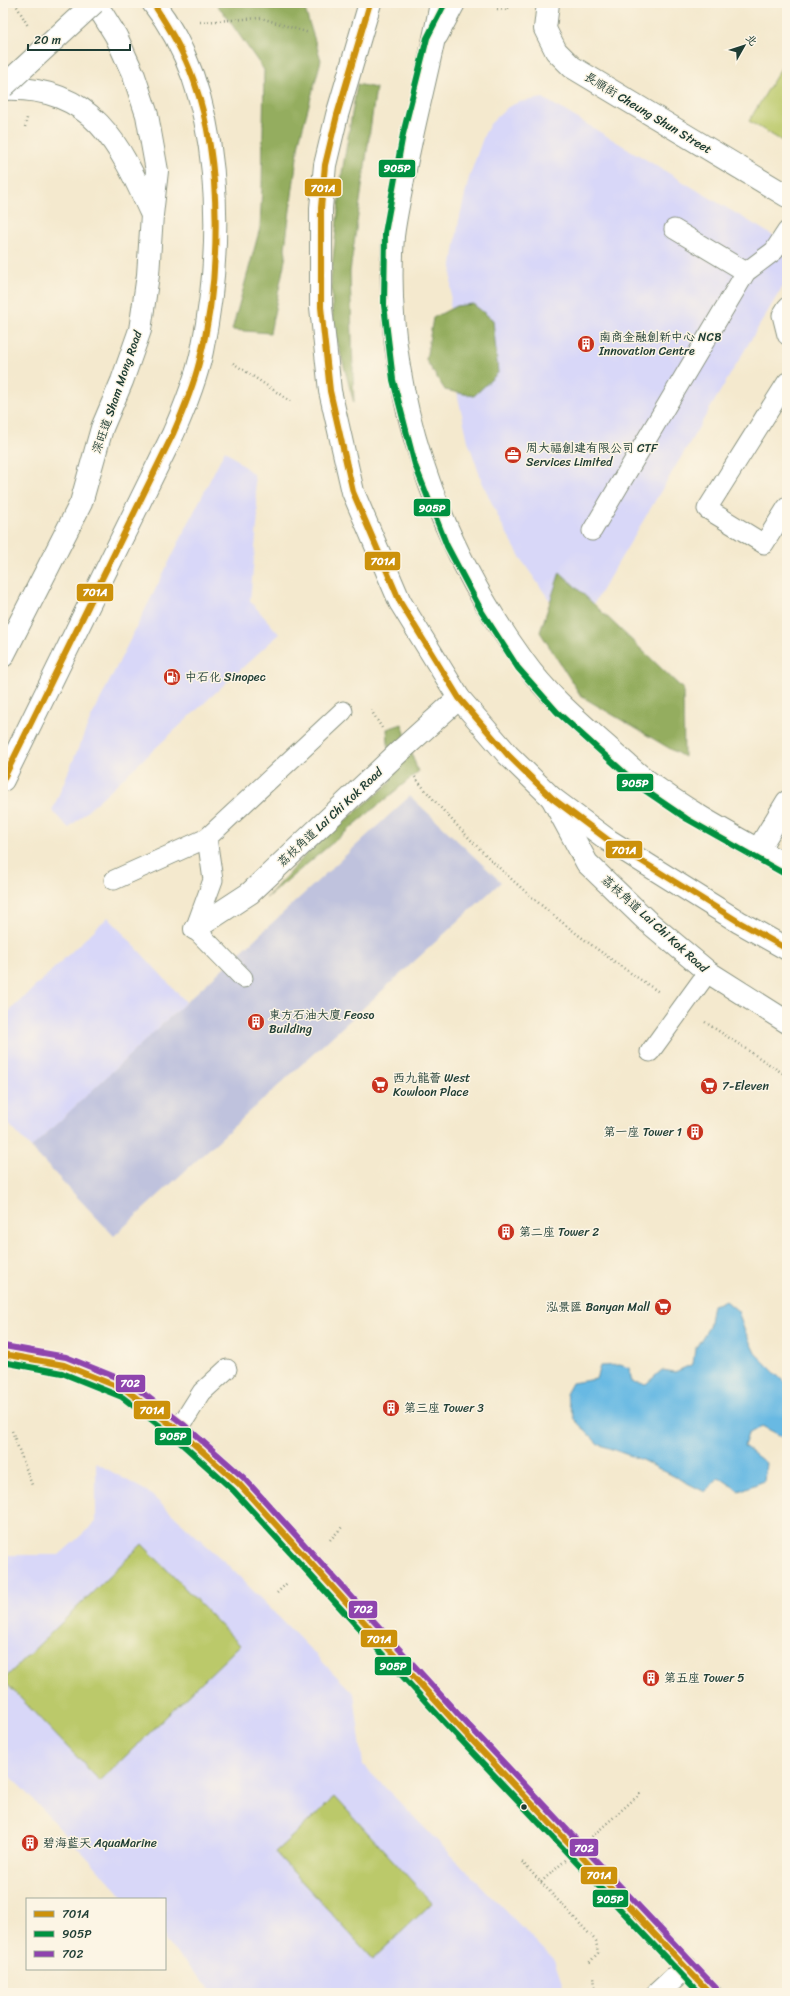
<svg xmlns="http://www.w3.org/2000/svg" width="790" height="1996" font-family="Sriracha,'LXGW WenKai TC',sans-serif">
  <rect width="100%" height="100%" fill="#fcf5e5"/>
  <filter id="ink" filterUnits="userSpaceOnUse"><feTurbulence type="fractalNoise" baseFrequency=".025" numOctaves="2"/><feDisplacementMap in="SourceGraphic" scale="8" xChannelSelector="R" yChannelSelector="G"/><feConvolveMatrix kernelMatrix="1 2 1 2 8 2 1 2 1" color-interpolation-filters="sRGB"/></filter>
  <filter id="wash" filterUnits="userSpaceOnUse"><feTurbulence type="fractalNoise" baseFrequency=".012" numOctaves="4" result="noise"/><feDisplacementMap in="SourceGraphic" scale="16" xChannelSelector="R" yChannelSelector="G"/><feGaussianBlur stdDeviation="0.9" result="paint"/><feColorMatrix in="noise" values="0 0 0 0 0 0 0 0 0 0 0 0 0 0 0 0 0 1.4 0 .05"/><feComposite in="paint" operator="in"/></filter>
  <g filter="url(#wash)">
    <rect width="100%" height="100%" fill="#f4e9ce"/>
    <path fill="#d8d7f8" d="M 543,98 L 787,244 L 787,279 L 577,632 L 548,598 L 523,562 L 501,523 L 482,482 L 468,441 L 458,397 L 452,353 L 450,309 L 452,264 L 459,220 L 469,178 L 484,135 L 490,124 L 508,107 L 519,102 Z
      M 225,450 L 254,475 L 258,515 L 250,601 L 279,634 L 69,828 L 52,811 L 90,720 Z
      M 108,917 L 186,1002 L 31,1148 L 3,1118 L 3,1017 Z
      M 96,1463 L 148,1492 L 227,1564 L 354,1694 L 363,1765 L 554,1960 L 563,1986 L 561,1993 L 214,1993 L 165,1941 L 165,1899 L 126,1899 L 3,1768 L 3,1555 L 59,1555 L 96,1522 Z"/>
    <path fill="#bfc2dd" d="M 410,796 L 501,882 L 114,1236 L 31,1148 L 169,1018 Z"/>
    <path fill="#bbc96a" stroke="#6d834f" d="M 787,58 L 787,144 L 749,121 Z
      M 142,1544 L 240,1645 L 100,1781 L 3,1680 Z
      M 335,1797 L 432,1903 L 373,1959 L 275,1852 Z"/>
    <path fill="#94ad5e" stroke="#5a7549" d="M 215,3 L 303,3 L 321,60 L 299,142 L 285,248 L 286,255 L 270,333 L 232,330 L 260,228 L 262,185 L 264,70 L 223,12 Z
      M 357,84 L 376,88 L 350,272 L 354,403 L 333,326 L 331,278 L 342,173 Z
      M 473,304 L 493,320 L 498,373 L 474,396 L 445,390 L 426,360 L 433,318 L 456,306 Z
      M 560,572 L 683,689 L 684,757 L 581,696 L 540,632 Z
      M 402,724 L 418,772 L 266,898 L 309,851 L 391,782 L 387,729 Z"/>
    <path fill="#68b9e3" stroke="#447b8c" d="M 726,1301 L 738,1311 L 744,1329 L 755,1353 L 787,1385 L 787,1433 L 783,1437 L 762,1426 L 748,1434 L 744,1446 L 766,1463 L 764,1481 L 739,1491 L 719,1477 L 705,1492 L 642,1460 L 598,1444 L 574,1419 L 566,1394 L 572,1383 L 596,1379 L 600,1366 L 620,1365 L 629,1368 L 632,1382 L 646,1384 L 662,1370 L 675,1372 L 693,1364 L 695,1349 L 709,1327 L 713,1305 Z"/>
  </g>
  <g filter="url(#ink)">
    <g fill="none" stroke-linecap="round" stroke-linejoin="round">
      <defs>
        <path id="service" d="M 674,229 L 746,272
          M 787,307 L 782,315 L 787,335
          M 787,382 L 707,509 L 764,544 L 787,507
          M 592,531 L 746,272 L 774,251 L 787,231
          M 207,838 L 213,880 L 195,929 L 243,978
          M 114,880 L 207,838 L 343,711
          M 650,1052 L 708,972
          M 178,1430 L 202,1392 L 227,1369"/>
        <path id="minor" d="M 548,3 L 545,29 L 556,51 L 572,67 L 787,196
          M 552,798 L 587,863 L 646,920 L 708,972 L 787,1022
          M 758,850 L 787,802
          M 195,929 L 250,893 L 398,753 L 459,698
          M 3,1354 L 64,1365 L 126,1390 L 178,1430 L 239,1484 L 452,1719 L 710,1993
          M 658,1993 L 686,1967"/>
        <path id="tertiary" d="M 3,89 C 93,85 120,145 152,215
          M 3,656 L 81,503 L 102,428 L 122,381 L 140,330 L 148,275 L 152,215 L 157,171 L 147,115 L 134,76 L 116,36 L 103,15 L 93,3
          M 3,780 L 173,434 C 185,407 196,380 202,351 C 224,243 225,94 153,3"/>
        <path id="primary" d="M 437,35 L 454,3"/>
        <path id="trunk" d="M 370,3 L 337,115 L 325,165 L 321,208 L 321,307 L 330,391 L 353,492 L 400,602 L 459,698 L 508,755 L 552,798 L 608,840 L 739,922 L 787,949
          M 441,3 C 430,64 413,124 402,185 C 399,201 395,219 393,236 C 382,386 436,541 524,662 C 546,693 575,718 603,743 C 617,755 631,769 646,780 C 690,814 739,839 787,866"/>
      </defs>
      <use href="#service" stroke="#8a9381" stroke-width="21"/>
      <use href="#minor" stroke="#8a9381" stroke-width="24"/>
      <use href="#tertiary" stroke="#8a9381" stroke-width="24"/>
      <use href="#primary" stroke="#8a9381" stroke-width="24"/>
      <use href="#trunk" stroke="#8a9381" stroke-width="24"/>
      <path stroke="#8a9381" stroke-width="2.5" stroke-dasharray="1 3" stroke-linecap="butt" d="M 15,3 L 28,26
        M 497,9 L 508,10 L 508,3
        M 200,22 L 261,18 L 309,33
        M 25,127 L 27,118
        M 233,363 L 290,401
        M 371,710 L 382,728
        M 415,777 C 431,798 449,817 467,836 C 525,896 590,947 659,992
        M 705,1022 L 787,1076
        M 12,1431 L 32,1485
        M 330,1540 L 342,1527
        M 277,1593 L 288,1582
        M 522,1862 L 596,1941 L 598,1953 L 588,1964
        M 591,1993 L 595,1988 L 594,1975"/>
      <use href="#service" stroke="#fff" stroke-width="19"/>
      <use href="#minor" stroke="#fff" stroke-width="22"/>
      <use href="#tertiary" stroke="#fff" stroke-width="22"/>
      <use href="#primary" stroke="#fff" stroke-width="22"/>
      <use href="#trunk" stroke="#fff" stroke-width="22"/>
      <defs>
        <path id="motorway-bridge" d="M 3,87 L 94,3"/>
      </defs>
      <use href="#motorway-bridge" stroke="#8a9381" stroke-width="24" stroke-linecap="butt"/>
      <path stroke="#8a9381" stroke-width="2.5" stroke-dasharray="1 3" stroke-linecap="butt" d="M 541,1882 L 642,1792"/>
      <use href="#motorway-bridge" stroke="#fff" stroke-width="22"/>
      <defs>
        <path id="bus-1" d="M 370,3 L 337,115 L 325,165 L 321,208 L 321,307 L 330,391 L 353,492 L 400,602 L 459,698 L 508,755 L 552,798 L 608,840 L 739,922 L 787,949
          M 3,780 L 173,434 C 183,411 193,387 199,363 C 221,279 223,163 194,81 C 184,52 169,28 153,3
          M 3,1354 L 64,1365 L 126,1390 L 178,1430 L 239,1484 L 452,1719 L 710,1993"/>
        <path id="bus-2" d="M 445,3 L 427,38 L 403,134 L 385,233 L 384,305 L 393,380 L 415,465 L 447,546 L 482,612 L 518,668 L 557,712 L 640,787 L 687,819 L 783,873
          M 3,1362 L 62,1373 L 122,1397 L 173,1436 L 233,1490 L 446,1724 L 699,1993"/>
        <path id="bus-3" d="M 4,1346 L 66,1357 L 130,1383 L 183,1424 L 244,1478 L 458,1714 L 716,1988"/>
      </defs>
      <use href="#bus-1" stroke="#fcf5e5" stroke-width="9"/>
      <use href="#bus-2" stroke="#fcf5e5" stroke-width="9"/>
      <use href="#bus-3" stroke="#fcf5e5" stroke-width="9"/>
      <use href="#bus-1" stroke="#cc910a" stroke-width="6"/>
      <use href="#bus-2" stroke="#009140" stroke-width="6"/>
      <use href="#bus-3" stroke="#8e44ad" stroke-width="6"/>
    </g>
  </g>
  <defs>
    <symbol id="building-disc" viewBox="-11 -11 22 22"><circle r="9.5" fill="#c8321e" stroke="#fcf5e5"/><path d="M-4-6H4V6H1V3H-1V6H-4ZM-2.5-4.3h1.7v1.8h-1.7ZM.8-4.3h1.7v1.8H.8ZM-2.5-1h1.7V.8h-1.7ZM.8-1h1.7V.8H.8Z" fill="#fff"/></symbol>
    <symbol id="office-disc" viewBox="-11 -11 22 22"><circle r="9.5" fill="#c8321e" stroke="#fcf5e5"/><path d="M-6-3h4V-5.5h4V-3h4V5H-6ZM-1-4.5V-3h2v-1.5ZM-6 0V1H6V0Z" fill="#fff"/></symbol>
    <symbol id="fuel-disc" viewBox="-11 -11 22 22"><circle r="9.5" fill="#c8321e" stroke="#fcf5e5"/><path d="M-5.5-6h7V0h2V4h1.3V-2.5L3-4.5l.8-.8L6-3V5H2.5V1h-1V6h-7ZM-4.2-4.7v3.2H.2V-4.7Z" fill="#fff"/></symbol>
    <symbol id="supermarket-disc" viewBox="-11 -11 22 22"><circle r="9.5" fill="#c8321e" stroke="#fcf5e5"/><path d="M-6-5.5h2.5l.6 2H6L4.5 2H-2.5L-4.4-4H-6ZM-1.5 3.2a1.3 1.3 0 1 0 .1 0ZM3 3.2a1.3 1.3 0 1 0 .1 0Z" fill="#fff"/></symbol>
  </defs>
  <g fill-rule="evenodd">
    <use href="#building-disc" x="576" y="334" width="20" height="20"/>
    <use href="#office-disc" x="503" y="445" width="20" height="20"/>
    <use href="#fuel-disc" x="162" y="667" width="20" height="20"/>
    <use href="#building-disc" x="246" y="1012" width="20" height="20"/>
    <use href="#supermarket-disc" x="370" y="1075" width="20" height="20"/>
    <use href="#supermarket-disc" x="699" y="1076" width="20" height="20"/>
    <use href="#building-disc" x="685" y="1122" width="20" height="20"/>
    <use href="#building-disc" x="496" y="1222" width="20" height="20"/>
    <use href="#supermarket-disc" x="653" y="1297" width="20" height="20"/>
    <use href="#building-disc" x="381" y="1398" width="20" height="20"/>
    <use href="#building-disc" x="641" y="1668" width="20" height="20"/>
    <use href="#building-disc" x="20" y="1833" width="20" height="20"/>
  </g>
  <circle fill="#1f3d34" stroke="#fcf5e5" stroke-width="1.5" cx="524" cy="1807" r="3.5"/>
  <g text-anchor="middle" dominant-baseline="central" stroke-width="3" stroke-linejoin="round" paint-order="stroke">
    <g font-size="12" fill="#1f3d34" stroke="#fcf5e5">
      <text transform="translate(648 113) rotate(31)">長順街 Cheung Shun Street</text>
      <text transform="translate(117 392) rotate(-71)">深旺道 Sham Mong Road</text>
      <text transform="translate(330 817) rotate(-43)">荔枝角道 Lai Chi Kok Road</text>
      <text transform="translate(655 924) rotate(42)">荔枝角道 Lai Chi Kok Road</text>
    </g>
    <g font-size="12" fill="#1f3d34" stroke="#fcf5e5" text-anchor="start">
      <text x="599" y="337">南商金融創新中心 NCB<tspan x="599" dy="14">Innovation Centre</tspan></text>
      <text x="526" y="448">周大福創建有限公司 CTF<tspan x="526" dy="14">Services Limited</tspan></text>
      <text x="185" y="677">中石化 Sinopec</text>
      <text x="269" y="1015">東方石油大廈 Feoso<tspan x="269" dy="14">Building</tspan></text>
      <text x="393" y="1078">西九龍薈 West<tspan x="393" dy="14">Kowloon Place</tspan></text>
      <text x="722" y="1086">7-Eleven</text>
      <text x="682" y="1132" text-anchor="end">第一座 Tower 1</text>
      <text x="519" y="1232">第二座 Tower 2</text>
      <text x="650" y="1307" text-anchor="end">泓景匯 Banyan Mall</text>
      <text x="404" y="1408">第三座 Tower 3</text>
      <text x="664" y="1678">第五座 Tower 5</text>
      <text x="43" y="1843">碧海藍天 AquaMarine</text>
    </g>
  </g>
  <g stroke="#fcf5e5" stroke-width="1.5">
    <rect x="378" y="159" width="38" height="19" rx="4" fill="#009140"/>
    <rect x="304" y="178" width="38" height="19" rx="4" fill="#cc910a"/>
    <rect x="413" y="498" width="38" height="19" rx="4" fill="#009140"/>
    <rect x="364" y="551" width="37" height="20" rx="4" fill="#cc910a"/>
    <rect x="76" y="583" width="38" height="19" rx="4" fill="#cc910a"/>
    <rect x="616" y="773" width="38" height="19" rx="4" fill="#009140"/>
    <rect x="605" y="840" width="38" height="19" rx="4" fill="#cc910a"/>
    <rect x="115" y="1374" width="31" height="19" rx="4" fill="#8e44ad"/>
    <rect x="133" y="1400" width="38" height="20" rx="4" fill="#cc910a"/>
    <rect x="154" y="1427" width="38" height="19" rx="4" fill="#009140"/>
    <rect x="348" y="1600" width="30" height="19" rx="4" fill="#8e44ad"/>
    <rect x="360" y="1629" width="38" height="19" rx="4" fill="#cc910a"/>
    <rect x="374" y="1656" width="38" height="20" rx="4" fill="#009140"/>
    <rect x="569" y="1838" width="30" height="19" rx="4" fill="#8e44ad"/>
    <rect x="580" y="1866" width="38" height="19" rx="4" fill="#cc910a"/>
    <rect x="592" y="1889" width="37" height="19" rx="4" fill="#009140"/>
  </g>
  <g font-size="11" text-anchor="middle" font-weight="bold" fill="#fff">
    <text x="397" y="172">905P</text>
    <text x="323" y="192">701A</text>
    <text x="432" y="512">905P</text>
    <text x="383" y="565">701A</text>
    <text x="95" y="596">701A</text>
    <text x="635" y="787">905P</text>
    <text x="624" y="854">701A</text>
    <text x="130" y="1387">702</text>
    <text x="152" y="1414">701A</text>
    <text x="173" y="1440">905P</text>
    <text x="363" y="1613">702</text>
    <text x="379" y="1643">701A</text>
    <text x="393" y="1670">905P</text>
    <text x="584" y="1852">702</text>
    <text x="599" y="1879">701A</text>
    <text x="610" y="1903">905P</text>
  </g>
  <rect width="790" height="1996" fill="none" stroke="#fcf5e5" stroke-width="16"/>
  <rect x="26" y="1898" width="140" height="72" fill="#fcf5e5" stroke="#a4ab9e"/>
  <rect x="34" y="1911" width="20" height="6" fill="#cc910a" stroke="#a4ab9e"/>
  <text x="62" y="1918" font-size="12" fill="#1f3d34">701A</text>
  <rect x="34" y="1931" width="20" height="6" fill="#009140" stroke="#a4ab9e"/>
  <text x="62" y="1938" font-size="12" fill="#1f3d34">905P</text>
  <rect x="34" y="1951" width="20" height="6" fill="#8e44ad" stroke="#a4ab9e"/>
  <text x="62" y="1958" font-size="12" fill="#1f3d34">702</text>
  <g transform="translate(744 46) rotate(51)" stroke="#fcf5e5" stroke-width="3" paint-order="stroke">
  <path d="M0-3L7 15L0 10L-7 15Z" fill="#1f3d34"/>
  <text y="-6" font-size="11" font-weight="bold" text-anchor="middle" fill="#1f3d34">北</text>
  </g>
  <path d="M28 44v6h102v-6" fill="none" stroke="#1f3d34" stroke-width="2"/>
  <text x="34" y="44" font-size="12" fill="#1f3d34" stroke="#fcf5e5" stroke-width="3" paint-order="stroke">20 m</text>
</svg>
